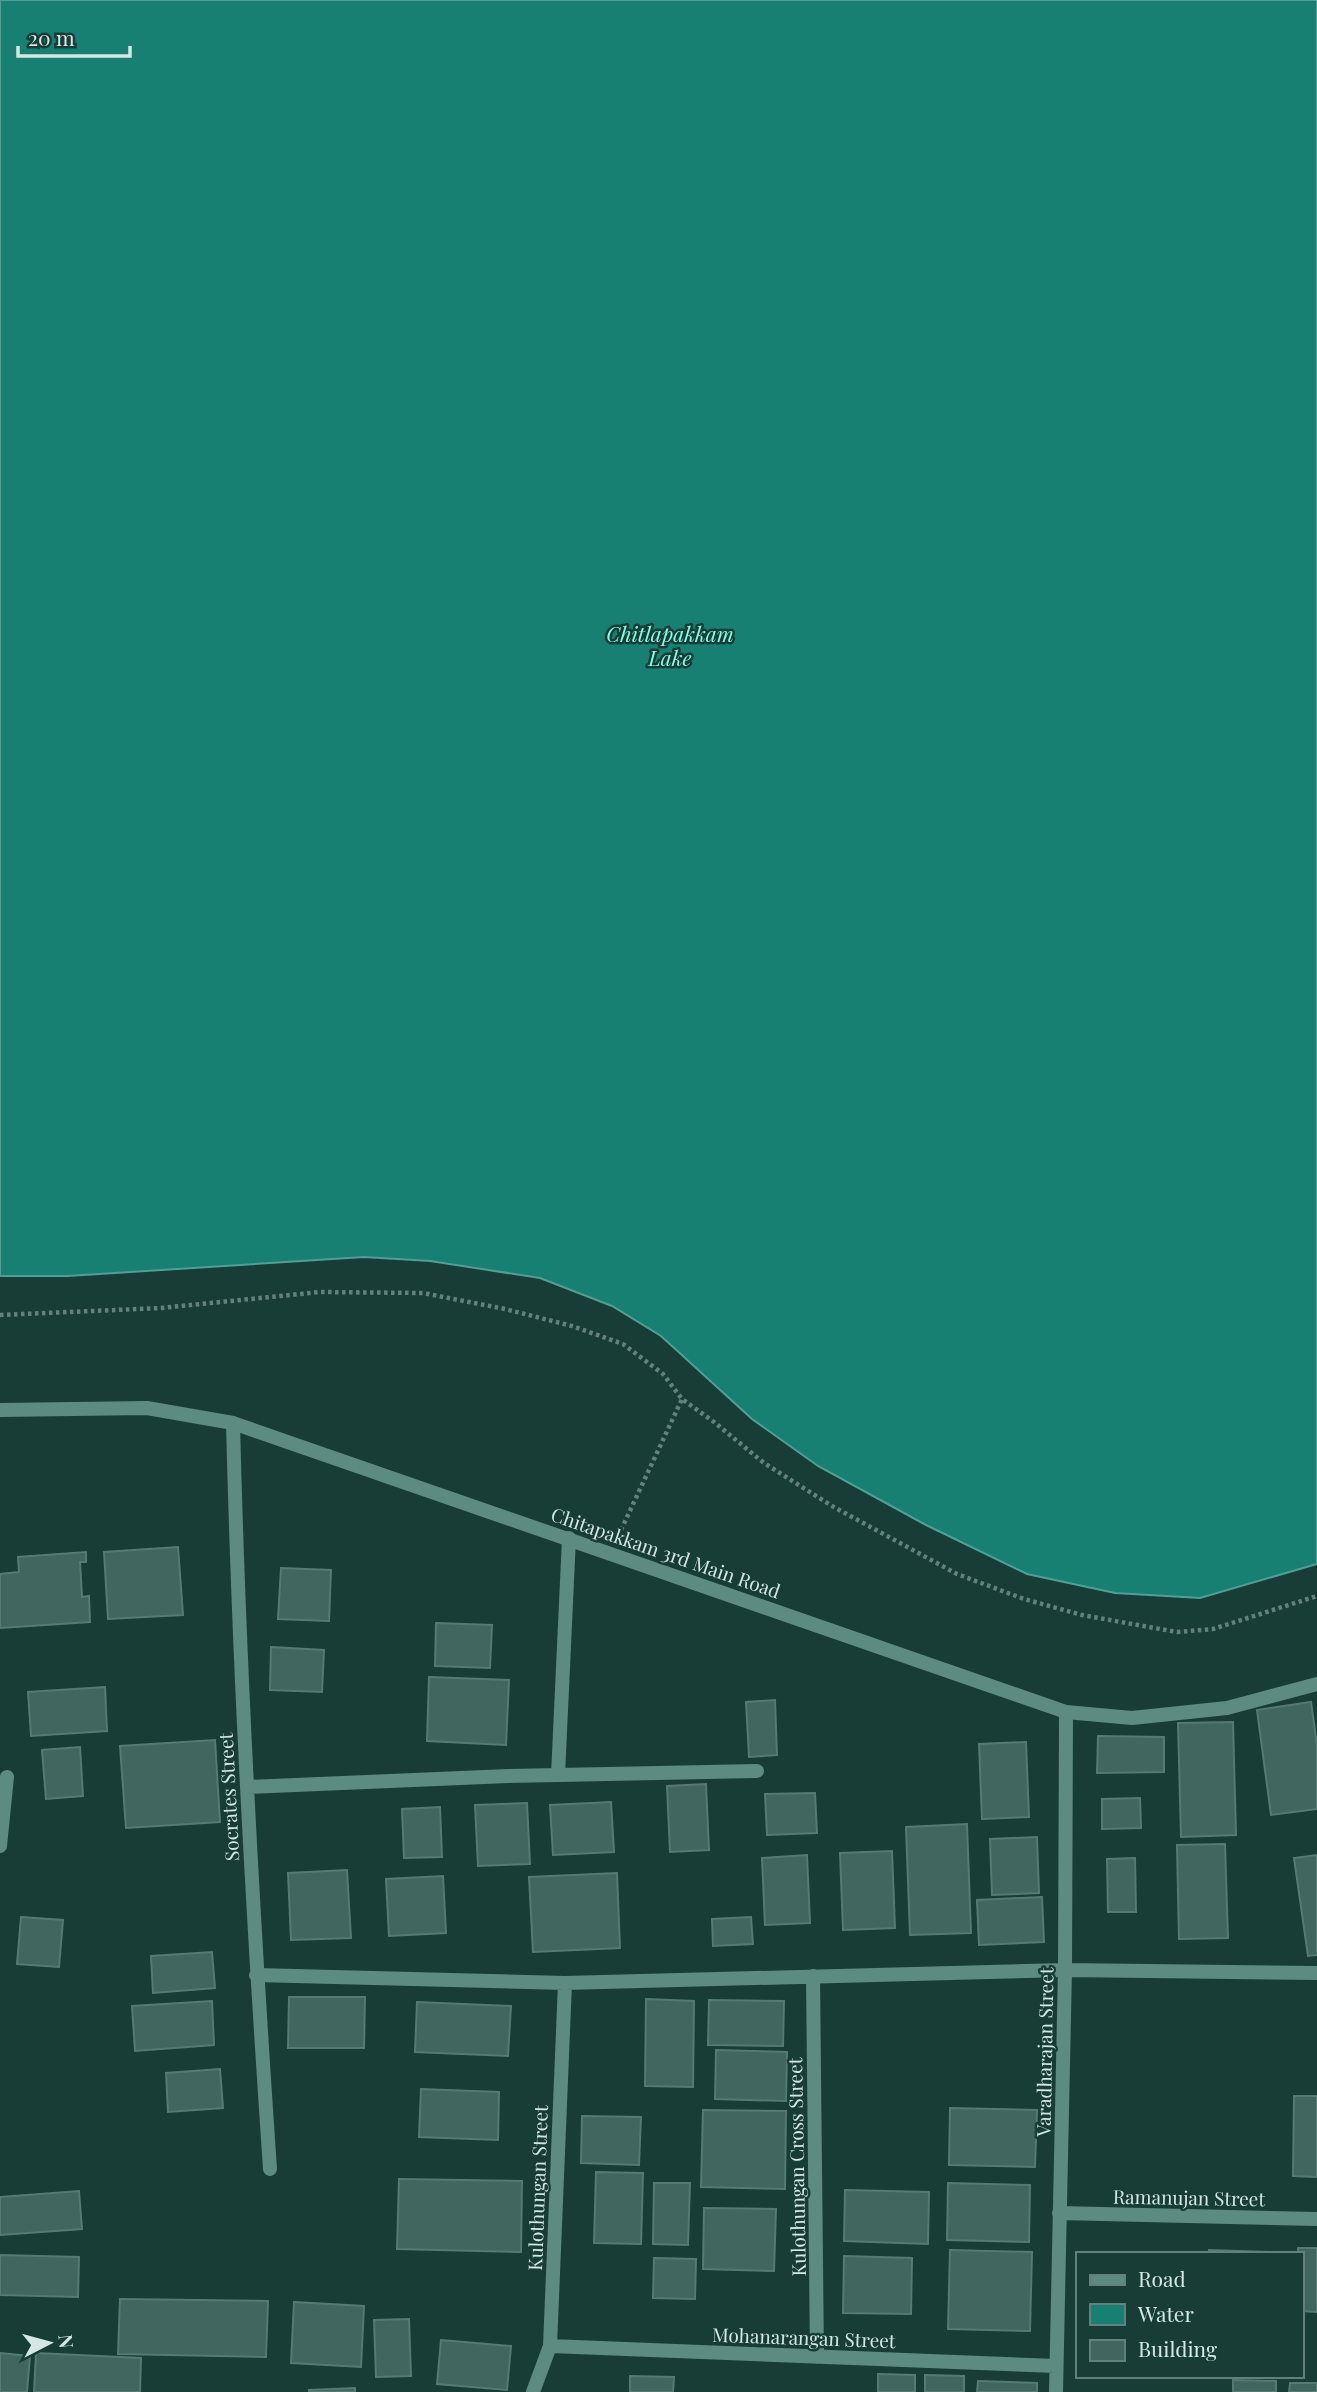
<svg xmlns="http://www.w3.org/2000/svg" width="1317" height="2392" font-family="'Playfair Display',serif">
  <rect width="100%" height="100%" fill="#183d37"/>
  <path fill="#178072" stroke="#509f94" stroke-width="2" d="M 0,0 L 1317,0 L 1317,1564 L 1200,1598 L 1115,1593 L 1027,1574 L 926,1525 L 818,1466 L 752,1419 L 661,1336 L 612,1306 L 540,1278 L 430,1261 L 364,1257 L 68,1276 L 0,1276 Z"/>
  <path fill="#41655f" stroke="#557a73" stroke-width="2" d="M 178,1547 L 183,1615 L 108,1619 L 104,1552 Z
    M 86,1552 L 86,1562 L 80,1562 L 82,1597 L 89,1596 L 90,1622 L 0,1628 L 0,1574 L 19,1572 L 18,1557 Z
    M 281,1568 L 331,1570 L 329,1621 L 278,1619 Z
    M 436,1623 L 492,1625 L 490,1668 L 435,1666 Z
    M 271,1647 L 324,1650 L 322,1692 L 270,1690 Z
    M 429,1677 L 509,1680 L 506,1745 L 427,1741 Z
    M 105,1687 L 107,1731 L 31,1736 L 28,1692 Z
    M 775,1700 L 777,1755 L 749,1757 L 746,1702 Z
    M 1311,1702 L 1317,1745 L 1317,1809 L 1271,1815 L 1257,1710 Z
    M 1233,1722 L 1236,1835 L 1181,1837 L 1178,1723 Z
    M 1098,1736 L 1164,1737 L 1164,1772 L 1097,1773 Z
    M 215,1740 L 220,1822 L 126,1828 L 120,1746 Z
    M 1026,1742 L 1029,1817 L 982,1819 L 979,1744 Z
    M 80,1747 L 83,1796 L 46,1799 L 42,1750 Z
    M 706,1784 L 709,1850 L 670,1852 L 667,1786 Z
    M 815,1793 L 817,1833 L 767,1835 L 765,1794 Z
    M 1140,1798 L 1141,1828 L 1102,1829 L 1102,1799 Z
    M 611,1802 L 614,1852 L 553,1855 L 550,1805 Z
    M 527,1803 L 530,1864 L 478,1866 L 475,1805 Z
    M 440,1807 L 442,1857 L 404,1858 L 402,1809 Z
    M 967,1824 L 971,1933 L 910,1935 L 906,1827 Z
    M 1037,1837 L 1039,1893 L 992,1895 L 990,1839 Z
    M 1225,1844 L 1228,1938 L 1179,1939 L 1177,1845 Z
    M 892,1851 L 895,1928 L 843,1930 L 840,1853 Z
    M 807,1855 L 810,1923 L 765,1925 L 762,1858 Z
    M 1317,1855 L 1317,1955 L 1308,1956 L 1294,1858 Z
    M 1135,1858 L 1136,1912 L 1108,1912 L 1107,1859 Z
    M 347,1870 L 351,1938 L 291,1940 L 288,1873 Z
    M 617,1873 L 620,1948 L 533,1952 L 529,1877 Z
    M 443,1876 L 446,1933 L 389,1936 L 386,1879 Z
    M 1042,1897 L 1044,1942 L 979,1945 L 977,1900 Z
    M 21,1917 L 63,1920 L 59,1967 L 17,1964 Z
    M 751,1917 L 753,1944 L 713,1946 L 712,1919 Z
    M 212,1952 L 215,1988 L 153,1993 L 151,1956 Z
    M 289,1997 L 365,1997 L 364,2048 L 288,2048 Z
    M 646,1999 L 694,2001 L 693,2087 L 645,2086 Z
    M 709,2000 L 784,2001 L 783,2046 L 708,2045 Z
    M 212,2001 L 214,2045 L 135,2051 L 132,2006 Z
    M 417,2002 L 511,2006 L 508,2056 L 415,2052 Z
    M 716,2050 L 787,2052 L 786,2101 L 715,2099 Z
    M 220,2069 L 223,2108 L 168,2112 L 166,2073 Z
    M 421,2089 L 499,2092 L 498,2140 L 419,2137 Z
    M 1294,2096 L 1317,2096 L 1317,2177 L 1293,2176 Z
    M 950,2108 L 1037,2110 L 1035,2167 L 949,2165 Z
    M 703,2110 L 786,2111 L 785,2189 L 701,2187 Z
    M 582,2116 L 641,2117 L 639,2165 L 581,2163 Z
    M 596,2172 L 643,2173 L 641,2244 L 594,2243 Z
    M 399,2179 L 522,2181 L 521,2252 L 397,2249 Z
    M 654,2183 L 690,2183 L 688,2245 L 653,2244 Z
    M 948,2183 L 1030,2185 L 1029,2242 L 947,2240 Z
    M 845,2190 L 929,2192 L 928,2244 L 844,2241 Z
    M 79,2191 L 82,2229 L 0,2235 L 0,2197 Z
    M 704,2208 L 776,2209 L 774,2271 L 703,2269 Z
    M 1298,2248 L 1317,2248 L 1317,2312 L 1301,2311 L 1301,2254 L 1298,2254 Z
    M 950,2250 L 1032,2252 L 1030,2331 L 948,2329 Z
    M 1209,2250 L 1268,2252 L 1268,2254 L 1209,2254 Z
    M 0,2255 L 79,2257 L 78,2297 L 0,2295 Z
    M 844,2256 L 912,2258 L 911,2314 L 843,2313 Z
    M 654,2258 L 696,2259 L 695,2299 L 653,2298 Z
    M 120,2299 L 268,2301 L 266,2357 L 118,2354 Z
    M 294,2302 L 364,2306 L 361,2367 L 291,2363 Z
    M 409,2319 L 411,2376 L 376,2377 L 374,2320 Z
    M 441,2340 L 511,2346 L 507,2390 L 437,2384 Z
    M 0,2353 L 30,2356 L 27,2392 L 0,2392 Z
    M 36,2353 L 141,2358 L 140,2392 L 34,2392 Z
    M 878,2374 L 915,2375 L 915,2392 L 878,2392 Z
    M 925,2375 L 964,2376 L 964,2392 L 925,2392 Z
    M 630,2376 L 674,2377 L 673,2392 L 630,2392 Z
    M 1233,2380 L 1276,2381 L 1276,2392 L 1233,2392 Z
    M 978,2381 L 1037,2383 L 1037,2392 L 977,2392 Z
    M 1290,2383 L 1317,2383 L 1317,2392 L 1289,2392 Z
    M 355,2388 L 355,2392 L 309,2392 L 309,2390 Z"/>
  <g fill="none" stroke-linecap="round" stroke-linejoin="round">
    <path stroke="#64827d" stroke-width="4.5" stroke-dasharray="3.5 3.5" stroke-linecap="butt" d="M 0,1315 L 161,1308 L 320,1292 L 423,1293 L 505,1309 L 572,1326 L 623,1344 L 663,1374 L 682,1399 L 714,1422 L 764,1463 L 832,1506 L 957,1574 L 1024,1599 L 1082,1615 L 1177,1632 L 1213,1629 L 1317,1596
      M 621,1530 L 682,1399"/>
    <path stroke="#5d8a81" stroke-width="14" d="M 233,1423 C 239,1672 253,1920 270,2169
      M 558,1775 L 569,1538
      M 247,1787 L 508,1776 L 757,1771
      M 0,1846 L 7,1777
      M 256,1975 L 565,1983 L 1065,1970 L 1317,1973
      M 813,1976 L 817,2357
      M 1059,2213 L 1317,2219
      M 550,2346 L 1056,2366
      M 533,2392 L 550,2346 L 565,1983
      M 1056,2392 L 1065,1970 L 1066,1712"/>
    <path stroke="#5d8a81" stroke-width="14" d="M 0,1410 L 147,1408 L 233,1423 L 1066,1712 L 1132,1718 L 1227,1708 L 1317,1684"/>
  </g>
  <g text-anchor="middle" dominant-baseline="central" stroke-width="5" stroke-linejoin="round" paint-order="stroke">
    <g font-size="19" fill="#d4e7e3" stroke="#183d37">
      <text transform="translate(666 1552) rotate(19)">Chitapakkam 3rd Main Road</text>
      <text transform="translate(228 1797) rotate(-93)">Socrates Street</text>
      <text transform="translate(1044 2052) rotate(-89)">Varadharajan Street</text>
      <text transform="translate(796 2167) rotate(-91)">Kulothungan Cross Street</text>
      <text transform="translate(537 2188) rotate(-88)">Kulothungan Street</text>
      <text transform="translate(1189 2197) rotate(1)">Ramanujan Street</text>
      <text transform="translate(804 2337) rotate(2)">Mohanarangan Street</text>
    </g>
    <g font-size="21" font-style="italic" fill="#81fde8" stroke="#183d37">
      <text x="670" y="633">Chitlapakkam<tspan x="670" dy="24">Lake</tspan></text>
    </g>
  </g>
  <rect x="1076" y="2252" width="228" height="126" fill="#183d37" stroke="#63817c" stroke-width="2"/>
  <rect x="1090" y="2275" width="35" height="10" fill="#5d8a81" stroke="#63817c" stroke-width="2"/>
  <text x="1138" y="2287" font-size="21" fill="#d4e7e3">Road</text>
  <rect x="1090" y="2304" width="35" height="21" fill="#178072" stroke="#63817c" stroke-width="2"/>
  <text x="1138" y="2322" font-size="21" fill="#d4e7e3">Water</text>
  <rect x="1090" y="2340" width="35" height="21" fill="#41655f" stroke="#63817c" stroke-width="2"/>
  <text x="1138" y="2357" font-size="21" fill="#d4e7e3">Building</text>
  <g transform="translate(49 2343) rotate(84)" stroke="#183d37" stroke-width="5" paint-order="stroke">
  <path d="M0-5L12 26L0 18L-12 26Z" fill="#d4e7e3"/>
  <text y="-10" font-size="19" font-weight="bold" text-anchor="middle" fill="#d4e7e3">N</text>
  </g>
  <path d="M18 46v10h112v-10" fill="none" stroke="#d4e7e3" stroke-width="3.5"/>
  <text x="28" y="46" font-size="21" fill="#d4e7e3" stroke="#183d37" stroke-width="5" paint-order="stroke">20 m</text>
</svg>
